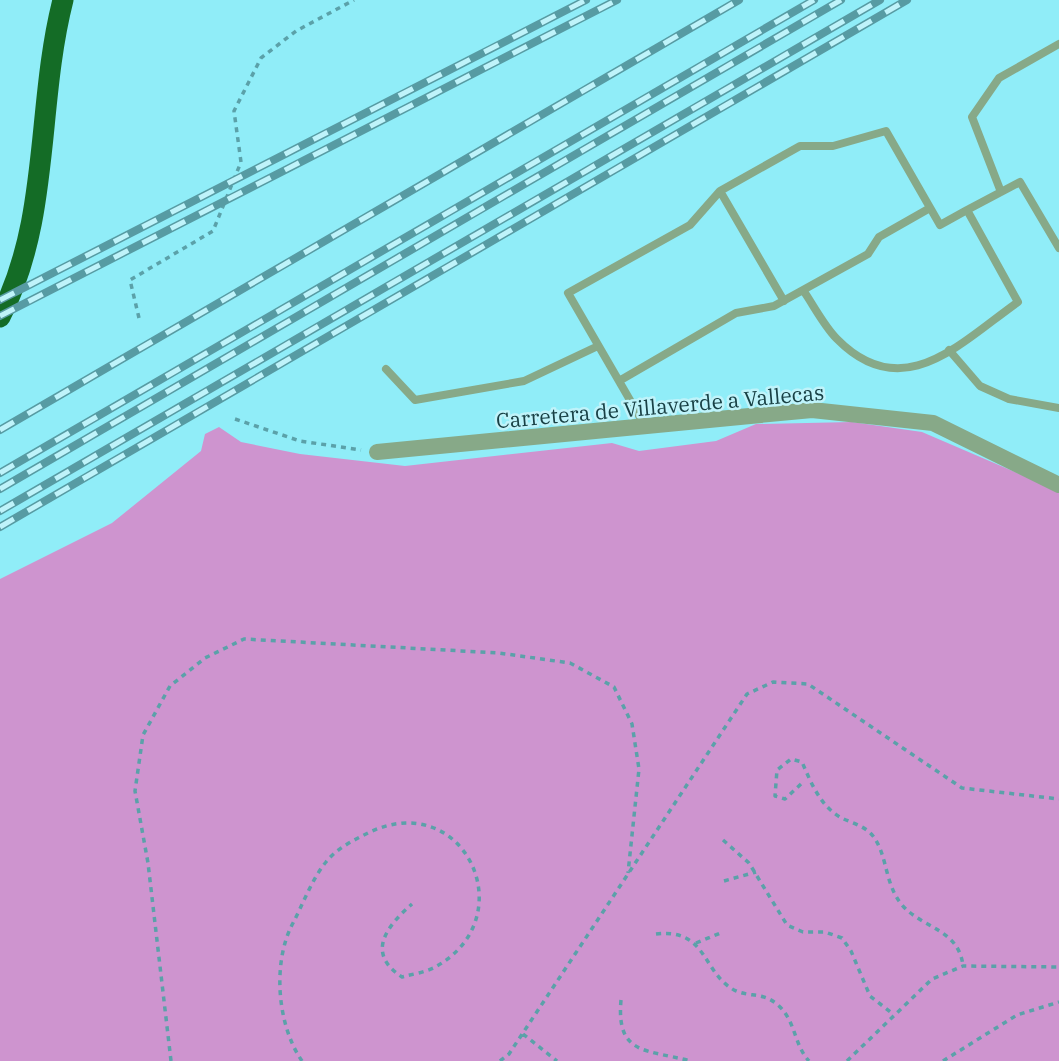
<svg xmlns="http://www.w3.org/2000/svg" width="1059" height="1061" font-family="'IBM Plex Serif',serif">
  <rect width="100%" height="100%" fill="#90edf8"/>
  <path fill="#ce94cf" d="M 852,422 L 922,432 L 1059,491 L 1059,1061 L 0,1061 L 0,579 L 112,523 L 201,451 L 205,434 L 219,427 L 241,442 L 300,454 L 405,466 L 612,443 L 639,451 L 716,441 L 756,424 Z"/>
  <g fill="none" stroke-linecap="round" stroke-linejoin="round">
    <path stroke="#5ba1a9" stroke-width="3.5" stroke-dasharray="5 5" stroke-linecap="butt" d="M 139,318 L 130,280 L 213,231 L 241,162 L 234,111 L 261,58 L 296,31 L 354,0
      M 235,419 L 300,441 L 361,450
      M 801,784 L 785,799 L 775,796 L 777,770 L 791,759 L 802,762 C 812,785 822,810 846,820 C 856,824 867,828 873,836 C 888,856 884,883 902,905 C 923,929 959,929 963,966
      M 723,840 L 749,863 L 787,925 L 803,932 L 825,932 L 842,938 L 851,951 L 870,996 L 893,1014
      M 724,881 L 756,872
      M 656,934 C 707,928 702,972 734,990 C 750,998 763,991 779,1006 C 796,1022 794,1045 809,1061
      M 696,943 L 723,932
      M 621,1000 C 616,1056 647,1049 690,1061
      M 523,1034 L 557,1061
      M 171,1061 L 148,863 L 135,791 L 143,735 L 170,686 L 205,658 L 244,639 L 499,653 L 570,663 L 614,687 L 632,724 L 639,769 L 628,873
      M 302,1061 C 277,1025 272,962 293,923 C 303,904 312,879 326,862 C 337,848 354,840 370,832 C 464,788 524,916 437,966 C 427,972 413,974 402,977 C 365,953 387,926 412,904
      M 500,1061 L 509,1054 L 747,694 L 773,682 L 808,684 L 962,788 L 1059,799
      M 847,1061 L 932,979 L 963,966 L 1059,967
      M 943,1061 L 1017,1015 L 1059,1002"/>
    <path stroke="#87a988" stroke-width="8" d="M 720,191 L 784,301
      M 1001,192 L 972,117 L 999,78 L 1059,44
      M 967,210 L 1020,182 L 1059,248
      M 949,350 L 980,386 L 1009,399 L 1059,408
      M 386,369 L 415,400 L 524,381 L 598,346
      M 619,381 L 736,313 L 774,306 L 803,290 L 868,254 L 879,237 L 930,208
      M 645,426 L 568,293 L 690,225 L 720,191 L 800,146 L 833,146 L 886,131 L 940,225 L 967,210 L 1018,302 C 960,343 903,406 837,339 C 824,326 814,306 803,290"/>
    <path stroke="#87a988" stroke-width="16" d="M 377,452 L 812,410 L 933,423 L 1059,485"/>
    <path stroke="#146c26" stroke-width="21" d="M 0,317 C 51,218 36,106 63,0"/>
    <defs>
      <path id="rail" d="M 0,300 L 586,0
        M 0,316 L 617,0
        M 0,430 L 739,0
        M 0,473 L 814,0
        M 0,489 L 841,0
        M 0,511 L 880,0
        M 0,527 L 907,0"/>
    </defs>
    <use href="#rail" stroke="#579ba3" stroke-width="8"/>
    <use href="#rail" stroke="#bff3fa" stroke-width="5" stroke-dasharray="16" stroke-linecap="butt"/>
  </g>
  <g text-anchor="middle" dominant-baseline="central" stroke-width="5" stroke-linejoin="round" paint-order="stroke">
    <g font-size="21" fill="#184045" stroke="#bff3fa">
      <text transform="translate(660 406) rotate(-5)">Carretera de Villaverde a Vallecas</text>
    </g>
  </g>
</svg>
